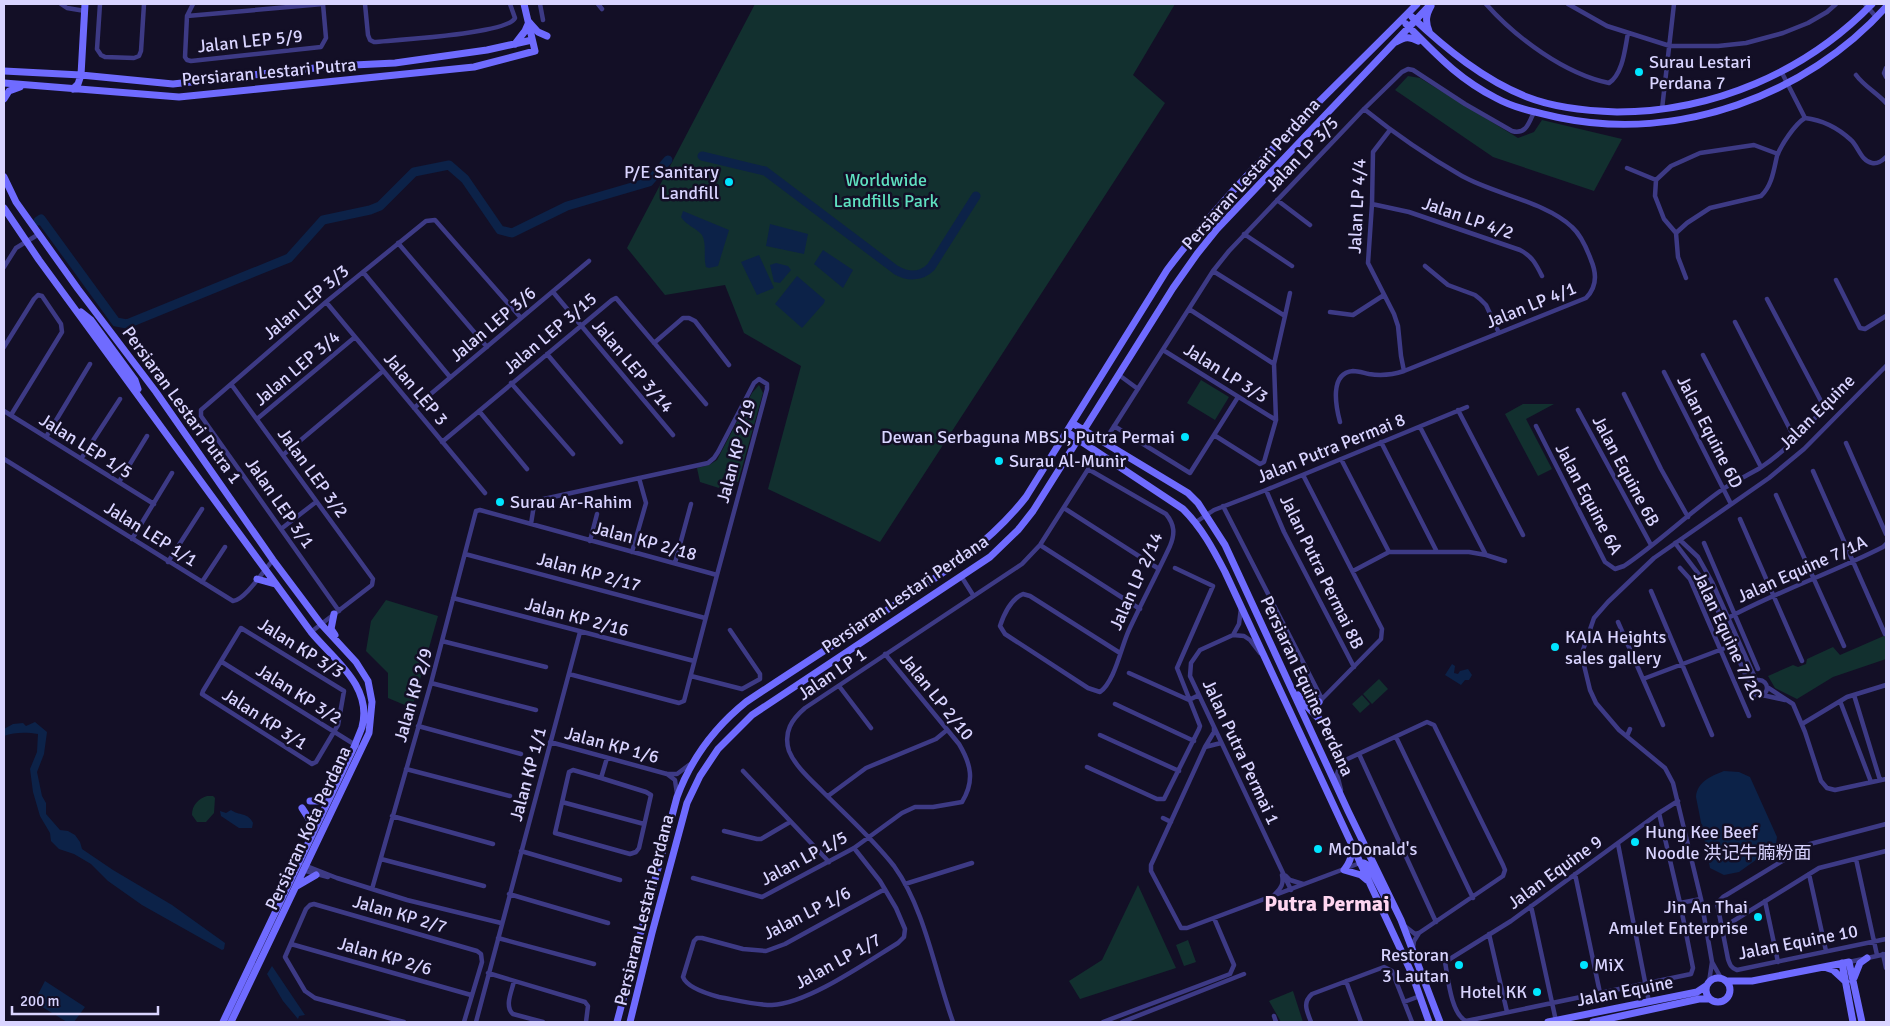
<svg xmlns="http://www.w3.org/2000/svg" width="1890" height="1026" font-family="Signika,'Noto Sans SC',sans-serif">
  <rect width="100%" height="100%" fill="#130f26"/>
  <path fill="#12302f" d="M 755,4 L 1175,4 L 1133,75 L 1165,103 L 880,542 L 768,489 L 801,366 L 744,333 L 725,285 L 665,295 L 627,248 Z
    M 1408,76 L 1420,78 L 1518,138 L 1534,132 L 1542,120 L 1622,139 L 1594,191 L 1493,157 L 1395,90 Z
    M 1201,380 L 1229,397 L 1215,420 L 1187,403 Z
    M 759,385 L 763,393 L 738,482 L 723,477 L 719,488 L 700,482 L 697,468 L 709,465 L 717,460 L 752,393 Z
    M 1523,404 L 1554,404 L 1526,419 L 1552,469 L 1538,476 L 1505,414 Z
    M 386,600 L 438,616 L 412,708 L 388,698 L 388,673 L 366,651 L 371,621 Z
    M 1886,635 L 1886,659 L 1833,677 L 1797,699 L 1775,688 L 1768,676 L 1793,665 L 1798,667 L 1806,664 L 1807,659 L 1833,647 L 1840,655 Z
    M 1379,679 L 1388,689 L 1372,704 L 1363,694 Z
    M 1362,695 L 1370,704 L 1360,713 L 1352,704 Z
    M 207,796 L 213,796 L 215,798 L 214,813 L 206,822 L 197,822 L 192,815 C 192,805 198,799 207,796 Z
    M 1138,885 L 1176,968 L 1080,999 L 1069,981 L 1102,960 Z
    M 1188,940 L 1196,962 L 1184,966 L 1176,945 Z
    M 1293,991 L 1303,1022 L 1281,1022 L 1269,1001 Z"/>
  <path fill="#0c2248" d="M 683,211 L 729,230 L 718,266 L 709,268 L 706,267 C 703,257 707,244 702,235 C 696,228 686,225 681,217 Z
    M 770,224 L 808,234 L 804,254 L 766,246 Z
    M 823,250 L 853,270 L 843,288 L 814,264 Z
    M 759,255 L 774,288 L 757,295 L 741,262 Z
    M 776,263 L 788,266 L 791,270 L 780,283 L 774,282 L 770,265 Z
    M 797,276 L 825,300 L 824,303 L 802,328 L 775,304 Z
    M 1452,664 L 1455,666 L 1454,673 L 1458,674 L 1460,671 L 1468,669 L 1472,675 L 1469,680 L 1465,680 L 1461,685 L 1445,675 Z
    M 35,722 L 47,732 L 44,754 L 37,772 L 42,796 L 46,803 L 46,814 L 60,830 L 68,831 L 75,835 L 80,842 L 82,849 L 113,870 L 172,905 L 225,943 L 224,949 L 222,950 L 142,905 L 108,881 L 91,864 L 74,854 L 59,849 L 51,841 L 50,833 L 40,816 L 33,792 L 30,769 L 37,752 L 38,734 C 27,732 14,732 4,736 L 4,729 L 13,724 L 23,723 L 26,726 Z
    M 1724,771 L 1739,772 L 1750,777 L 1777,837 L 1776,844 L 1774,847 L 1739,872 L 1724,875 L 1710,868 L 1696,797 C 1697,782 1711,776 1724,771 Z
    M 231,810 C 239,816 248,812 253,823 L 252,828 L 239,828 L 221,816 L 220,811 L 226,813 Z
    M 272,966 L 305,1015 L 299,1016 L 298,1019 L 283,1001 L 267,974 Z
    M 45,981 L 85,1007 L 74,1022 L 67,1022 L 34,1002 Z"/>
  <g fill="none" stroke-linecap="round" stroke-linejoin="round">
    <path stroke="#0c2248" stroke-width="9" d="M 702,156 L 765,171 L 896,270 C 908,277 921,277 931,267 L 976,196
      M 38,221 L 41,219 L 116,322 L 127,324 L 289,258 L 323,220 L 370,210 L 380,206 L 414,172 L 449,165 L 465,179 L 500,230 L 512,233 L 567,206 L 649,182 L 668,160"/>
    <path stroke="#3d3a85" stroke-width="4.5" d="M 61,4 L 67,8 L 85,11
      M 100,4 L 97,49 L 101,55 L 105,57 L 134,58 L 139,56 L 141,51 L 144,4
      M 193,4 L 187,16 L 185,57 L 187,60 L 191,61 L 321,47 L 326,38 L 323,4
      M 365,4 L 368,35 L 370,40 L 374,42 C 395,40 508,34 515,18 L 510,4
      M 540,4 L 543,20
      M 598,4 L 602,9
      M 1486,4 C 1516,38 1565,74 1609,83 C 1623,74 1625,48 1628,33
      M 1568,4 L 1607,26 L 1670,46 L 1718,46 L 1746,43 L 1783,33 L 1808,23 L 1827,12 L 1836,4
      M 1865,4 L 1877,18
      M 187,16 L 323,4
      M 1886,68 L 1884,73 L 1886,77
      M 1781,71 L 1805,118
      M 1856,75 C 1864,86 1877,93 1886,103
      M 1662,109 L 1674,4
      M 1390,130 L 1373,152 L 1372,204 L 1368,263 L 1394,314 L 1398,326 L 1401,356 L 1404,371
      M 1627,168 L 1656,180 L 1671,166 L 1700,153 L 1754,145 L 1778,154
      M 1656,180 L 1655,196 L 1664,219 L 1676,233 L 1678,257 L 1686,278
      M 1277,200 L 1310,225
      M 1372,204 L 1409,212 L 1520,250 C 1532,256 1536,264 1542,276
      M 1676,233 L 1687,223 L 1710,208 L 1761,196 C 1772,186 1774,169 1777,156 C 1781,145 1795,124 1805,118 C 1822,120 1838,128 1851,140 C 1858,146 1861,161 1872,163 C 1877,164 1882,161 1886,157
      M 1244,234 L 1292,266
      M 398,243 L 487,347
      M 1425,266 L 1448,285 L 1475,295 L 1480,299 L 1486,305 L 1499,333
      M 4,267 L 16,248 L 39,234
      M 1213,271 L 1285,316 L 1274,364 L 1276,420 L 1264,462 L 1260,464 L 1214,435
      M 363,272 L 450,377
      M 1836,280 L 1860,328 L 1865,329 L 1886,316
      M 553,292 L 673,435
      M 326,302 L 485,493
      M 1189,309 L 1274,364
      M 1330,312 L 1353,315 L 1384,295
      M 1285,316 L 1290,293
      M 1735,322 L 1795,439
      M 654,343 L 683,318 L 689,318 L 695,321 L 729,365
      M 4,347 L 34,299 L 38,295 L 42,296 L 61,324 L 62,332 L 11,415
      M 1163,350 L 1276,420
      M 547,354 L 621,442
      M 1703,355 L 1761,467
      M 1664,372 L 1731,504
      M 1119,375 L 1138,389
      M 511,383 L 573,454
      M 231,384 L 373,579 L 372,585 L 311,632
      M 1624,394 L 1661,469 L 1688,517
      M 414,408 L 589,261
      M 1458,410 L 1523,535
      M 1578,410 L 1651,545
      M 4,411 L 154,504
      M 479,411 L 527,469
      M 257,419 L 355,337
      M 1340,422 C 1336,407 1329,373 1353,371 C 1358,371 1364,373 1369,374 C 1381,376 1392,375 1404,371 L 1586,298 C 1597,287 1597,274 1591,260 C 1587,249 1581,235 1572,227 C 1546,202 1494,194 1462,176 C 1427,156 1395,134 1364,109
      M 1114,426 L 1190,473 L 1238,397
      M 1536,426 L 1605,562 L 1615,569 L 1624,566 C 1658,543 1690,512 1723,489 C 1735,481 1748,475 1760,468 C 1775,458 1821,421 1822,403 L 1767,299
      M 1420,427 L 1486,555
      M 46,437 L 90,364
      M 442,442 L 612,300 L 616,298 L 706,404
      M 1104,442 L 1213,271 L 1229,251 L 1364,109 L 1402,72 L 1408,69 L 1413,70 L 1465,104 L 1512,131 C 1526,135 1529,123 1534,112
      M 1381,442 L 1436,550
      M 1846,443 L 1886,534
      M 283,455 L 383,371
      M 4,459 L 233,601 C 245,600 264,570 273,560
      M 81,459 L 120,399
      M 1341,459 L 1389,552
      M 1088,469 L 1166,514 C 1175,525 1175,534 1170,546 C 1157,574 1142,602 1129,630 C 1121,647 1115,681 1100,692 L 1088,688 L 1005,634 L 1000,626 C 1004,614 1011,599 1023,594 L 1030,596 L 1120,653
      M 1813,471 L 1885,634
      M 1303,475 L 1382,629 L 1381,639 L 1322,699 L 1317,707 L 1321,721 L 1341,762 L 1337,774 L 1341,790
      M 119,482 L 147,436
      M 1266,490 L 1284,532 L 1354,667
      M 1776,495 L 1844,646
      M 1223,506 L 1322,699
      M 1064,508 L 1159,569
      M 1740,519 L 1802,661
      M 1196,522 L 1214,510 L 1266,490 L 1467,407
      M 531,524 L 534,505 L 539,500 L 708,463 L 714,458 L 718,452 L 754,383 L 759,379 L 767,384 L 767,389 L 717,575 L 684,701 L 679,703 L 569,674
      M 281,529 L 316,502
      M 132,539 L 172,473
      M 1680,540 L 1698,557 L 1712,582 L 1756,680
      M 590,541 L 597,514
      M 1675,543 L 1707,585 L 1751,688
      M 1704,543 L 1758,669
      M 1040,545 L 1140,609
      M 632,552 L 646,503 L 639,478
      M 465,554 L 705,618
      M 168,562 L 202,509
      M 675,563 L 691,504
      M 1680,568 L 1690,579 L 1749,716
      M 1353,571 L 1389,552 L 1469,552 L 1486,555 L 1505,561
      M 961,576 L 973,595
      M 202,582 L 225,547
      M 1651,591 L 1712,735
      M 453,598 L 694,661
      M 339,611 L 201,416 L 201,410 L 326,302 L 426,221 L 435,220 L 521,318
      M 1728,618 C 1778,591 1832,573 1883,547 L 1886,544
      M 1618,622 L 1663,725
      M 241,628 L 344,691 L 338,725 L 316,762 L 312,764 L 202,694 L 203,691 Z
      M 1233,635 L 1239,624 L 1241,608
      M 442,641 L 546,667
      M 1260,653 L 1250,640 L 1244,636 L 1233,635 L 1200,650 L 1191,663 L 1190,676 L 1291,890
      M 222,662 L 357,746
      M 1129,673 L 1189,700 L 1199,695
      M 691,676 L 742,689 L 760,679 L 760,674 L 730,630
      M 1643,679 L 1733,645
      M1751 688a8 8 0 1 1 16 0a8 8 0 1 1-16 0Z
      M 431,683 L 536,710
      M 839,686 L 871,728
      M 1767,687 L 1793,704 L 1805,732 L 1821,781 L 1827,788 L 1835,790 L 1886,779
      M 1762,695 L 1785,700
      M 1854,695 L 1880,780
      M 1840,701 L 1871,782
      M 1115,704 L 1194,741
      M 1802,724 L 1847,697 L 1886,685
      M 418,726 L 521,754
      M 1214,727 L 1214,732 L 1205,747 L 1151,865 L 1151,871 L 1181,928 L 1187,928 L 1360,863
      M 1100,735 L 1179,771
      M 1627,736 L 1630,729
      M 1396,737 L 1473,898
      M 550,742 L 667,774 L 677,774 L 689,765
      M 1205,747 L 1221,743
      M 1359,754 L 1436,922
      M 1341,762 L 1427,722 L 1434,725 L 1503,865 L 1505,870 L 1503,876 L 1419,933 L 1415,934 L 1406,927
      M 1087,767 L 1157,799 L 1164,799 L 1199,729 L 1200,726 L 1177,668 L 1213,586 L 1175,568
      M 406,769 L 510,796
      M 743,771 L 829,862
      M 667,774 L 675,780 L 677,794
      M 601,778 L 646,792 L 651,795 L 639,848 L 636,852 L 630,854 L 555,833 L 569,772 L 573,770 L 601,778 L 607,758
      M 828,796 L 866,768 L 936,739 L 947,730
      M 562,802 L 644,824
      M 1659,813 L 1680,903 L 1693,968 L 1691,974 L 1466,1021 C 1451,1014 1448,978 1445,962 L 1511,921 L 1659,813 L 1678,801
      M 392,816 L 493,844
      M 1163,818 L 1171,822
      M 1886,824 L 1810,844 L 1723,897 L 1717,903 L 1728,959 C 1730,965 1731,968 1737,970 L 1886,939
      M 724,831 L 757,839 L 761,839 L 790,822
      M 1618,844 L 1649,1002
      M 854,848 L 880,881 L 896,908 L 905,929 L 904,937 L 898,943 C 867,962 807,1004 772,1005 C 754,1005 736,1000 719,997 C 708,994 687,988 683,977 L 694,941 L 697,938 L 702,938 L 743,949 L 766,951 L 785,944 L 885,889
      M 521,851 L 620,880
      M 381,859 L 484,886
      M 1856,859 L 1877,955
      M 304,865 L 337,878 L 407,900 L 501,923
      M 302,870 L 328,877
      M 1575,874 L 1600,993
      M 1809,874 L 1826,951
      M 1286,876 L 1290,880 L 1303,884
      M 693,878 L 762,897 L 854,848 L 902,813 L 915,807 L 933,807 L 962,802 C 975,781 971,764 959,744 L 885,654
      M 905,884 L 972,863
      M 372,889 L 431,683 L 476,511 L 480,510 L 717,575
      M 509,894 L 608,923
      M 1275,894 C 1281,888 1284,884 1282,875
      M 1765,901 L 1778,962
      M 1680,903 L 1701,899
      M 1531,906 L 1556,1021
      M 1706,931 L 1722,928 L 1819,868 L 1886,851
      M 1489,934 L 1507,1012
      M 498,938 L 594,964
      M 291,944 L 471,995
      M 1413,948 L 1414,941 L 1419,933
      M 1883,954 L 1886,968
      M 1712,962 L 1721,978
      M 1849,962 L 1886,954
      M 488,973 L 585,1002 L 588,1006 L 586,1022
      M 514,981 C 512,991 504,1006 513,1014 L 543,1022
      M 1346,981 L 1361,1022
      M 1709,982 L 1712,962 L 1701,899 L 1673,783 L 1665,768 L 1619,730 L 1596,703 L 1590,690 L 1583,661 L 1583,650 L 1594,618 L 1608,602 L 1654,558 L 1769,478 L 1804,449 L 1886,366
      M 1404,1002 L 1420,996
      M 1274,1016 L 1276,1022
      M 404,1022 L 315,998 L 305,991 L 285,957 L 306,909 L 310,905 L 314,904 L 477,951 L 481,954 L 482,962 L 464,1022
      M 476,1022 L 580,632
      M 953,1022 C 935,972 925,909 894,866 C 873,839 847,816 823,792 C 811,780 795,766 789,751 C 783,732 792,719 805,708 L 1022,564 L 1040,545 L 1099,452
      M 1103,1022 L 1230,974 L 1234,965 L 1214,918
      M 1122,1022 L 1244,974
      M 1311,1022 C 1307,1011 1302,1003 1312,994 L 1384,967 L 1392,971 L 1412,1022"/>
    <path stroke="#6f6bff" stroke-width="7" d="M 1412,17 C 1446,49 1484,80 1527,97 C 1555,108 1587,111 1617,112 C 1713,112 1806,72 1872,4
      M 529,22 L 538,32 L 547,36
      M 1406,24 C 1436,54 1457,78 1496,98 C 1516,109 1539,113 1561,118 C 1678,142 1806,96 1886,7
      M 1429,31 C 1425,21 1426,15 1431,6
      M 1396,42 C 1405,37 1409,36 1418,41
      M 515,44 L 525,31 L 529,22
      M 4,71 L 81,75 L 173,84 L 333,66 L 395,63 L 487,50 L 532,40
      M 4,83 L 179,97 L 474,67 L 535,51 L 524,4
      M 73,89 L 78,84 L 81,75 L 85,4
      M 4,99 L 9,91 L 20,87
      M 4,177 L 16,202 L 78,289 L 156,392 L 273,560 L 321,624 L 356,662 L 368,681 L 372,702 L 369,733 L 231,1022
      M 4,208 L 39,260 L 311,632 C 333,659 373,686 362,727 C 360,733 357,739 355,745 L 223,1022
      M 81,312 L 91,320 L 135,380 L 138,389
      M 1072,423 L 1188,493 L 1198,503 L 1225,545 L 1348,811 L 1401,920 L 1440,1022
      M 1067,432 L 1183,509 C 1202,528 1213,549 1225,572 L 1412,974 L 1429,1022
      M 257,579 L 275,584
      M 334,614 L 331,629 L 335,635
      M 1298,695 C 1304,703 1310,706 1319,702
      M 1304,703 L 1321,721
      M 310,801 L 319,801 L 330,796
      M 302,808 L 311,822 L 311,833
      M 1351,847 C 1352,857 1350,862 1344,870 L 1361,875 L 1367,880
      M 1360,863 L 1364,863 L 1369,866 L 1387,901
      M 297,886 L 316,875
      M 1842,963 L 1853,1022
      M 1824,967 L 1833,970 L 1846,982
      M1706 990a12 12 0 1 1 24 0a12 12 0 1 1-24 0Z
      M 1854,978 L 1860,963 L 1867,958
      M 1726,981 L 1752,981 L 1849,962 L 1862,1022
      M 617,1022 L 677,797 C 691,759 715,727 746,702 C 791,672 836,643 881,614 C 934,579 986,548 1026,497 L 1167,270 C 1240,173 1332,91 1417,4
      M 630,1022 L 652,933 L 687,803 L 700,776 L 718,749 L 752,715 L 990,557 L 1018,530 L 1033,511 L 1173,288 L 1197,254 L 1217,229 L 1431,4
      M 1548,1022 L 1697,992 L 1706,986
      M 1593,1022 L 1699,999 L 1709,999"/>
  </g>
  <g fill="#00e5ff" stroke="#130f26" stroke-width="2">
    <circle cx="1639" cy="72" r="5"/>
    <circle cx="729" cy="182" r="5"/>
    <circle cx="1185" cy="437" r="5"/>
    <circle cx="999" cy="461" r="5"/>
    <circle cx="500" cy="502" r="5"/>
    <circle cx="1555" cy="647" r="5"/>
    <circle cx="1635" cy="842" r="5"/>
    <circle cx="1318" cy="849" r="5"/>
    <circle cx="1758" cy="917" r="5"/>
    <circle cx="1459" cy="965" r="5"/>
    <circle cx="1584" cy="965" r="5"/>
    <circle cx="1537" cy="992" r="5"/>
  </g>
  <g text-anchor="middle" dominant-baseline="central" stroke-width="5" stroke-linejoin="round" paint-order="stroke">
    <g font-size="18" fill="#d9d4ff" stroke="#130f26">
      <text transform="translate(250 41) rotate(-6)">Jalan LEP 5/9</text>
      <text transform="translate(269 72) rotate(-5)">Persiaran Lestari Putra</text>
      <text transform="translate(1302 154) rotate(-46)">Jalan LP 3/5</text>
      <text transform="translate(1251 174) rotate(-48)">Persiaran Lestari Perdana</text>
      <text transform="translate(1357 206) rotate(-87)">Jalan LP 4/4</text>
      <text transform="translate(1468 218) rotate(19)">Jalan LP 4/2</text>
      <text transform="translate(306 302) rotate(-40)">Jalan LEP 3/3</text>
      <text transform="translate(1531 305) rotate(-22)">Jalan LP 4/1</text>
      <text transform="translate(493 324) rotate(-40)">Jalan LEP 3/6</text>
      <text transform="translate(550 333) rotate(-40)">Jalan LEP 3/15</text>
      <text transform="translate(633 366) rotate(50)">Jalan LEP 3/14</text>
      <text transform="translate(297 368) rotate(-40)">Jalan LEP 3/4</text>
      <text transform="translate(1226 373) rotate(32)">Jalan LP 3/3</text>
      <text transform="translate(416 389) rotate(50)">Jalan LEP 3</text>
      <text transform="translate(182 405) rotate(54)">Persiaran Lestari Putra 1</text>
      <text transform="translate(1817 412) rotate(-45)">Jalan Equine</text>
      <text transform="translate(1710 432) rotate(63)">Jalan Equine 6D</text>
      <text transform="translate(86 446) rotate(32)">Jalan LEP 1/5</text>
      <text transform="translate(1331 448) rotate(-22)">Jalan Putra Permai 8</text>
      <text transform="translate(736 451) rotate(-75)">Jalan KP 2/19</text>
      <text transform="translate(1626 471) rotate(62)">Jalan Equine 6B</text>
      <text transform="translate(313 473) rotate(54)">Jalan LEP 3/2</text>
      <text transform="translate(1589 499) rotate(62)">Jalan Equine 6A</text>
      <text transform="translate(280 503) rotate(55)">Jalan LEP 3/1</text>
      <text transform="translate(151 534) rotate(32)">Jalan LEP 1/1</text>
      <text transform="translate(645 541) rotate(15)">Jalan KP 2/18</text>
      <text transform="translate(1802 569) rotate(-24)">Jalan Equine 7/1A</text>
      <text transform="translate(589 572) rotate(15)">Jalan KP 2/17</text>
      <text transform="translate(1322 572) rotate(64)">Jalan Putra Permai 8B</text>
      <text transform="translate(1136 581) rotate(-66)">Jalan LP 2/14</text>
      <text transform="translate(905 594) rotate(-34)">Persiaran Lestari Perdana</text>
      <text transform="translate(577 617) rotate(15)">Jalan KP 2/16</text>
      <text transform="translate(1728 636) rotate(65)">Jalan Equine 7/2C</text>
      <text transform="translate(301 648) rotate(32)">Jalan KP 3/3</text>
      <text transform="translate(832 674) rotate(-34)">Jalan LP 1</text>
      <text transform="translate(1307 686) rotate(65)">Persiaran Equine Perdana</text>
      <text transform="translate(299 694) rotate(32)">Jalan KP 3/2</text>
      <text transform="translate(413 695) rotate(-74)">Jalan KP 2/9</text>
      <text transform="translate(937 697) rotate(51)">Jalan LP 2/10</text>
      <text transform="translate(265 719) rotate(33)">Jalan KP 3/1</text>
      <text transform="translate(612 745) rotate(15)">Jalan KP 1/6</text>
      <text transform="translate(1241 752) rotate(65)">Jalan Putra Permai 1</text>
      <text transform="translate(528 774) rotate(-75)">Jalan KP 1/1</text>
      <text transform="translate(308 828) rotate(-65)">Persiaran Kota Perdana</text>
      <text transform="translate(804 858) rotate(-28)">Jalan LP 1/5</text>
      <text transform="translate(1555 872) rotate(-36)">Jalan Equine 9</text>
      <text transform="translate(644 910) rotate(-76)">Persiaran Lestari Perdana</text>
      <text transform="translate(807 913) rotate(-27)">Jalan LP 1/6</text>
      <text transform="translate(400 914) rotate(16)">Jalan KP 2/7</text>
      <text transform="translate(1798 942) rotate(-11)">Jalan Equine 10</text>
      <text transform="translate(385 956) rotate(16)">Jalan KP 2/6</text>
      <text transform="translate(838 961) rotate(-29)">Jalan LP 1/7</text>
      <text transform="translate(1625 991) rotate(-11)">Jalan Equine</text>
    </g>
    <g font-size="18" fill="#d9d4ff" stroke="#130f26" text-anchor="start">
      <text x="1649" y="62">Surau Lestari<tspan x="1649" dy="21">Perdana 7</tspan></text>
      <text x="719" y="172" text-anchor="end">P/E Sanitary<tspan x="719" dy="21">Landfill</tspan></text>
      <text x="1175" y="437" text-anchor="end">Dewan Serbaguna MBSJ, Putra Permai</text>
      <text x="1009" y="461">Surau Al-Munir</text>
      <text x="510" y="502">Surau Ar-Rahim</text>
      <text x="1565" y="637">KAIA Heights<tspan x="1565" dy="21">sales gallery</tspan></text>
      <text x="1645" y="832">Hung Kee Beef<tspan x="1645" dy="21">Noodle 洪记牛腩粉面</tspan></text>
      <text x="1328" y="849">McDonald's</text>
      <text x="1748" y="907" text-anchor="end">Jin An Thai<tspan x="1748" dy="21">Amulet Enterprise</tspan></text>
      <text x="1449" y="955" text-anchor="end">Restoran<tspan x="1449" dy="21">3 Lautan</tspan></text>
      <text x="1594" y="965">MiX</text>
      <text x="1527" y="992" text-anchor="end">Hotel KK</text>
    </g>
    <g font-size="18" fill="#5fe0c0" stroke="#130f26">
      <text x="886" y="180">Worldwide<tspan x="886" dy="21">Landfills Park</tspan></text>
    </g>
    <g font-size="22" font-weight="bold" fill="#ffd6f0" stroke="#130f26">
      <text x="1327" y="903">Putra Permai</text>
    </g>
  </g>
  <rect width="1890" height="1026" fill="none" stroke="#d9d4ff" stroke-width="10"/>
  <path d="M12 1006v8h146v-8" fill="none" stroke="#d9d4ff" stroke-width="2.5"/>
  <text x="20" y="1006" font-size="15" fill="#d9d4ff" stroke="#130f26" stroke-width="4" paint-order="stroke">200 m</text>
</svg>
